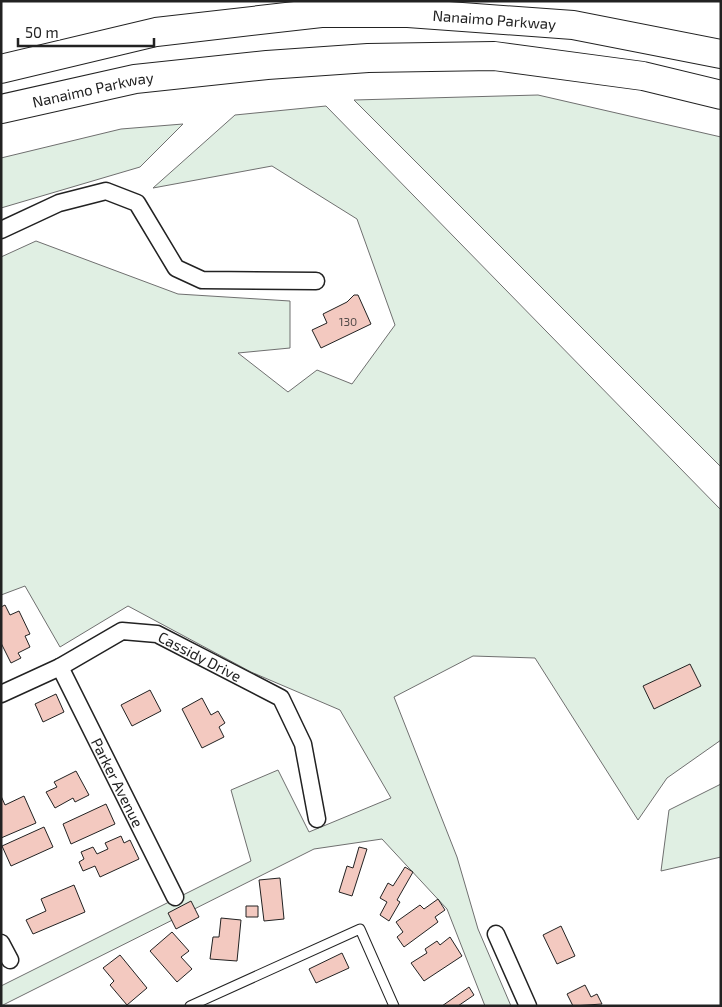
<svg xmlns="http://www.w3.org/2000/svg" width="722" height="1007" font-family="'Exo 2',sans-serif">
  <rect width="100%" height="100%" fill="#fff"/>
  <path fill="#e0efe3" stroke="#6f6f6f" d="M 538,95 L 721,137 L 721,467 L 354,100 Z
    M 326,106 L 721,510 L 721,740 L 667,778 L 638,820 L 535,658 L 473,656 L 394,697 L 457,857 L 478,929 L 511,1006 L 485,1006 L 447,909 L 382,839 L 314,849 L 1,1006 L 1,986 L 251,861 L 231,790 L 278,770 L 309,832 L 391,798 L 340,710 L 251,672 L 128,606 L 60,647 L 25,586 L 1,595 L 1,257 L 36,241 L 178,294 L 290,301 L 290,348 L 238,353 L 288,392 L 317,370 L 352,384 L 395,325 L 357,219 L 272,166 L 153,188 L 235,115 Z
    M 183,124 L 140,167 L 1,208 L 1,158 L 121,129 Z
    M 721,784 L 721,857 L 661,871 L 669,810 Z"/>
  <path fill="#f3c9c0" stroke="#222" d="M 354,295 L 358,295 L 371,324 L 321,348 L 312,330 L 327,323 L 323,314 L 347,302 Z
    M 5,605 L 10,615 L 19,611 L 30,634 L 25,636 L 30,647 L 18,653 L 21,658 L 11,663 L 1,643 L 1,607 Z
    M 690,664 L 701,686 L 654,709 L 643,686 Z
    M 150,690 L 161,711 L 132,726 L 121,705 Z
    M 56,694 L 64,712 L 43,722 L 35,704 Z
    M 202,698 L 211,715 L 218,711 L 225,723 L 219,727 L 224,737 L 202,748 L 182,709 Z
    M 76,771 L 89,795 L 75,802 L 73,798 L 55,808 L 46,792 L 57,787 L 54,782 Z
    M 1,796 L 5,805 L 24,796 L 36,823 L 1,838 Z
    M 106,804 L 115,824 L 71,844 L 63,824 Z
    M 44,827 L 53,847 L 11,866 L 2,846 Z
    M 121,836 L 124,843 L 130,840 L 139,859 L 100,877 L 95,866 L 83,871 L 79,862 L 84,859 L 81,852 L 93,847 L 97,854 L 108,849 L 105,843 Z
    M 359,847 L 367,849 L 352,896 L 339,892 L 347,866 L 353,868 Z
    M 405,867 L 413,872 L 397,900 L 400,902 L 389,921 L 380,915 L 387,902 L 380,898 L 388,883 L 393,886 Z
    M 280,878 L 284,919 L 264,921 L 259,880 Z
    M 74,885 L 85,912 L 33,934 L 26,920 L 46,911 L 41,899 Z
    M 438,899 L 445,910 L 435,917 L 438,922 L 404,947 L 397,937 L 403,932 L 396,922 L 420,905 L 424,909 Z
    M 191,901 L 199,917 L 176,929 L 168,913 Z
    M 246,906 L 258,906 L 258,917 L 246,917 Z
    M 221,918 L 241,920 L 237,961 L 210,959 L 213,937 L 219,937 Z
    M 561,926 L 575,956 L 557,964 L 543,935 Z
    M 172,932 L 189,951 L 181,957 L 192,969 L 177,982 L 150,951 Z
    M 450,937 L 462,956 L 424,981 L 411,963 L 427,953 L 425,949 L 437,941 L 440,945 Z
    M 342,953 L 349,968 L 316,983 L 309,969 Z
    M 120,955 L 147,988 L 127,1005 L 110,985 L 114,981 L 103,968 Z
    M 585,985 L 591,997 L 597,994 L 602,1004 L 573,1006 L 567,994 Z
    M 469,987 L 474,995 L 458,1006 L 442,1006 Z"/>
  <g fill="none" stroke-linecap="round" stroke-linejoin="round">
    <defs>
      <path id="lane" d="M 190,1006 L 360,929 L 394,1006"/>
      <g id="street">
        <path d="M 1,230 L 59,203 L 106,191 L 137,203 L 176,268 L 202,280 L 316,281"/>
        <path id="s1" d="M 60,667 L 175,897"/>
        <path id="s2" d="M 1,694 L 60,667 L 122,631 L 157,634 L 281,698 L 303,744 L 317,819"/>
        <path d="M 496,934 L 528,1006"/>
        <path d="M 1,943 L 10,960"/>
      </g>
      <g id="highway">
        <path id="s3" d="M 1,69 L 156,32 L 321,13 L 408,13 L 573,25 L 721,54"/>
        <path id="s4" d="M 1,109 L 135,79 L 267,65 L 368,58 L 494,56 L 643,76 L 721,95"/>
      </g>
    </defs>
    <use href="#lane" stroke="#222" stroke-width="11"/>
    <use href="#street" stroke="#222" stroke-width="19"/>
    <use href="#highway" stroke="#222" stroke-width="30"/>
    <use href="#lane" stroke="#fff" stroke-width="9"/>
    <use href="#street" stroke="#fff" stroke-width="16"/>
    <use href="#highway" stroke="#fff" stroke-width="28"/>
  </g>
  <g text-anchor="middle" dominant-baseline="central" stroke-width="4" stroke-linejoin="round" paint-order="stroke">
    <g font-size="12" fill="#564c4a">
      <text x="348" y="321">130</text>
    </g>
    <g font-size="15" fill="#222" stroke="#fff">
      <text stroke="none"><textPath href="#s3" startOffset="499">Nanaimo Parkway</textPath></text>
      <text stroke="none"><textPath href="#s4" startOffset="94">Nanaimo Parkway</textPath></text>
      <text stroke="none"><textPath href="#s2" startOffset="220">Cassidy Drive</textPath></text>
      <text stroke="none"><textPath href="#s1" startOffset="129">Parker Avenue</textPath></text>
    </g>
  </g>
  <rect width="722" height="1007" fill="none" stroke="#222222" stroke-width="5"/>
  <path d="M18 38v8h136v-8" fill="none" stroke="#222222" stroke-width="2.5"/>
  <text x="25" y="38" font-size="15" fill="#222222" stroke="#ffffff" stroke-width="4" paint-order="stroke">50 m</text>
</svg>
